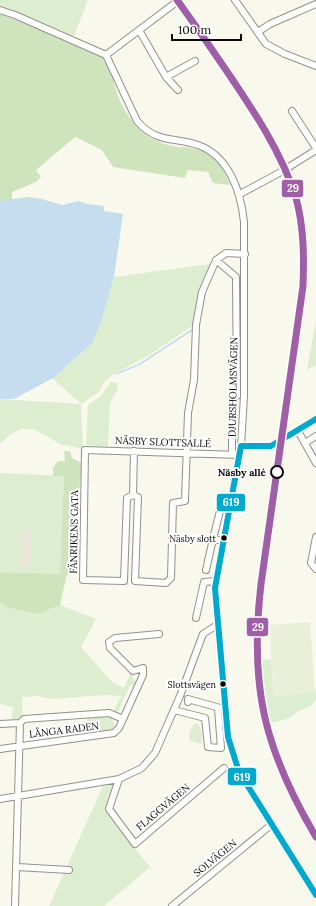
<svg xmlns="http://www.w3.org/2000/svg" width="316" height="906" font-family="Lora,serif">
  <rect width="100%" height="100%" fill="#f8f8ed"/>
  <path fill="#ddedcf" d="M 0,0 L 88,0 L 74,36 L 11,9 L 0,6 Z
    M 210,264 L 202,282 L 192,326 L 151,354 L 112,375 L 105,381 L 99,392 L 81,404 L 83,449 L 60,444 L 34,429 L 21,429 L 11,434 L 0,444 L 0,399 L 81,404 L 52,378 L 83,351 L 103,315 L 114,277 Z
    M 316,320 L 316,365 L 307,370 Z
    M 111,382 L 117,383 L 118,388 L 110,403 L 108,447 L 86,445 L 88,405 L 101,396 Z
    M 0,473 L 64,476 L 60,574 L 0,572 Z
    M 0,601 L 6,607 L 38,614 L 60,605 L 96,619 L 81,647 L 111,681 L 124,688 L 131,672 L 136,684 L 135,686 L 130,685 L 117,714 L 113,712 L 121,696 L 106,695 L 50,699 L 39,696 L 22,697 L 23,716 L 19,718 L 17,721 L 11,722 L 13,707 L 0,704 Z
    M 271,659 L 274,697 L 316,691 L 316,699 L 311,706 L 297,712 L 287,719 L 270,723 L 258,661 Z
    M 109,716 L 113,718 L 115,725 L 112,731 L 88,734 L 87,717 Z
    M 194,724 L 198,724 C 201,731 204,736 201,744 L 189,740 L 189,733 Z
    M 115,784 L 107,808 L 114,823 L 150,867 L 104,906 L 49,906 L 103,786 Z"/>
  <path fill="#cde4bd" d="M 0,14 L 95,51 C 98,54 104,57 106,61 C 112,69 113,79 115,87 C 120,105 133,127 149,137 C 186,159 210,131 230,185 L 213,183 L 208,172 L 188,170 L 185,178 L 113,167 L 102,150 L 75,137 L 36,170 L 41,177 L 36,182 L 12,192 L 12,199 L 14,200 L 0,201 Z
    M 64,451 L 70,451 L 72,458 L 84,464 L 84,477 L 80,478 L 76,571 L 67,574 L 60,605 L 38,614 L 6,607 L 0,601 L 0,572 L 60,574 L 64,476 L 53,476 L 53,468 L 58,461 L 65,461 Z"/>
  <path fill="#e8f1d8" d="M 310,622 L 315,692 L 274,697 L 269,625 Z"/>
  <path fill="#e8e7da" d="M 21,529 L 32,530 L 31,568 L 20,567 Z"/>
  <path fill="#c6dcef" d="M 27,197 L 38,198 L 62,205 L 79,201 L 87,204 L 104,206 L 104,211 L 123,214 L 114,277 L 103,315 L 93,342 L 53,378 L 14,399 L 0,399 L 0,201 Z"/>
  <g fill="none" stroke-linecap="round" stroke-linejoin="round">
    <path stroke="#c6dcef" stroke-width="1.5" d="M 116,374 L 140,364 L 192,330"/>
    <defs>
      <path id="minor" d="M 235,0 L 266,44 L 285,54 L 316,66
        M 0,10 L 15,15 L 106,55 L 137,121 C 156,143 173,137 198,145 C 229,156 241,192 244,222 L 244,396 L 241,446 L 215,588 L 228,737 L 239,772 L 316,895
        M 139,30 L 166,77 L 178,90
        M 258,32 L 270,24 L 316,4
        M 106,55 L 179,0
        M 166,77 L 195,61
        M 292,111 L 316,148
        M 240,194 L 281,172 L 316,150
        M 216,260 L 236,277 L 237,396 L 232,398 L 232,454
        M 298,431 L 316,463
        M 305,443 L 316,436
        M 241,446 L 271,446 L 316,419
        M 134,451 L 133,495 L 138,497 L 135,581 L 166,583 L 171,578 L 173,503 L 185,501 L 188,413 L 194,380 L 196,325 L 202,292 L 216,260 L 226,253 L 245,254
        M 133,495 L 127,498 L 124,581 L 83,580 L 85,450 L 240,455
        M 316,537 L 311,563 L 316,569
        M 213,539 L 220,511
        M 206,570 L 213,539 L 223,541
        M 196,618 L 204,582 L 216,581
        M 188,702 L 188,699 L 220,708
        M 174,710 L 205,718 L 208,747 L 221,748 L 218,709
        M 0,724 L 20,723 L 24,719 L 109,713 L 123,719
        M 0,749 L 114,733 L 119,728 L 143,675 L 143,668 L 133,671 L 110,648 L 109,642 L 115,638 L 159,634
        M 119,779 L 109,809 L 135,844 L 224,768
        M 0,799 L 119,779 L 142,768 L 155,753 L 180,696 L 203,634 L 217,625
        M 17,867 L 69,870
        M 15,906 L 20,723
        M 172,906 L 271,825"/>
    </defs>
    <use href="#minor" stroke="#91918c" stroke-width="8"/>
    <use href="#minor" stroke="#fefefc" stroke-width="6"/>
    <defs>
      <path id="bus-1" d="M 316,419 L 271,446 L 241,446 L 215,588 L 228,737 L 239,772 L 316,895"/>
    </defs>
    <use href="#bus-1" stroke="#fff" stroke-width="9"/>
    <use href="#bus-1" stroke="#00a9ce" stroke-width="6"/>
    <defs>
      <path id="rail-1" d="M 177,0 C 194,23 210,47 226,70 C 253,110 281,151 296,198 C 304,227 304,257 303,286 L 261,584 C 249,686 264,749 316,837"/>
    </defs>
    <use href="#rail-1" stroke="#fff" stroke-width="10"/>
    <use href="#rail-1" stroke="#a05ea6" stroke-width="7"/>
  </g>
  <circle fill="#fff" stroke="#0a0a0a" stroke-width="2" cx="277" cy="472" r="6"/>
  <g fill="#0a0a0a" stroke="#fff" stroke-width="1.5">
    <circle cx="224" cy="538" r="3.5"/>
    <circle cx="223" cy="684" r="3.5"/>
  </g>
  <g text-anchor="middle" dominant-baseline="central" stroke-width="4" stroke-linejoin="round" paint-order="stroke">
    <g font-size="9" fill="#0a0a0a" stroke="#fff" text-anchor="end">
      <text x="216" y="538">Näsby slott</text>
      <text x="216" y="684">Slottsvägen</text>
    </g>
    <g font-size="10" fill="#0a0a0a" stroke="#fff">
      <text transform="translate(233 387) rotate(-89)">DJURSHOLMSVÄGEN</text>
      <text transform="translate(163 442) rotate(2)">NÄSBY SLOTTSALLÉ</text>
      <text transform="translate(74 532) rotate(-89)">FÄNRIKENS GATA</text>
      <text transform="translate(64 730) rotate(-7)">LÅNGA RADEN</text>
      <text transform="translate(163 807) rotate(-40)">FLAGGVÄGEN</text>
      <text transform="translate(215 858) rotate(-39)">SOLVÄGEN</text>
    </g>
    <g font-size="10" font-weight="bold" fill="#0a0a0a" stroke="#fff" text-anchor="end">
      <text x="266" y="472">Näsby allé</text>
    </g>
  </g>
  <g stroke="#fff" stroke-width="1.5">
    <rect x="281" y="179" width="23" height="19" rx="4" fill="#a05ea6"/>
    <rect x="216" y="493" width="30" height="19" rx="4" fill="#00a9ce"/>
    <rect x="246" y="617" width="23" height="20" rx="4" fill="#a05ea6"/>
    <rect x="227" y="767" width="30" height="19" rx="4" fill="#00a9ce"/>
  </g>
  <g font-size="11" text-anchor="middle" font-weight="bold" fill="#fff">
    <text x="293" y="192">29</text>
    <text x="231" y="506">619</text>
    <text x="258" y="631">29</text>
    <text x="242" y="781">619</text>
  </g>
  <path d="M172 34v6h69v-6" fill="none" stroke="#0a0a0a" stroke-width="2"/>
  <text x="178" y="34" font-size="12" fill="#0a0a0a" stroke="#ffffff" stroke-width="3" paint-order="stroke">100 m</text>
</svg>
